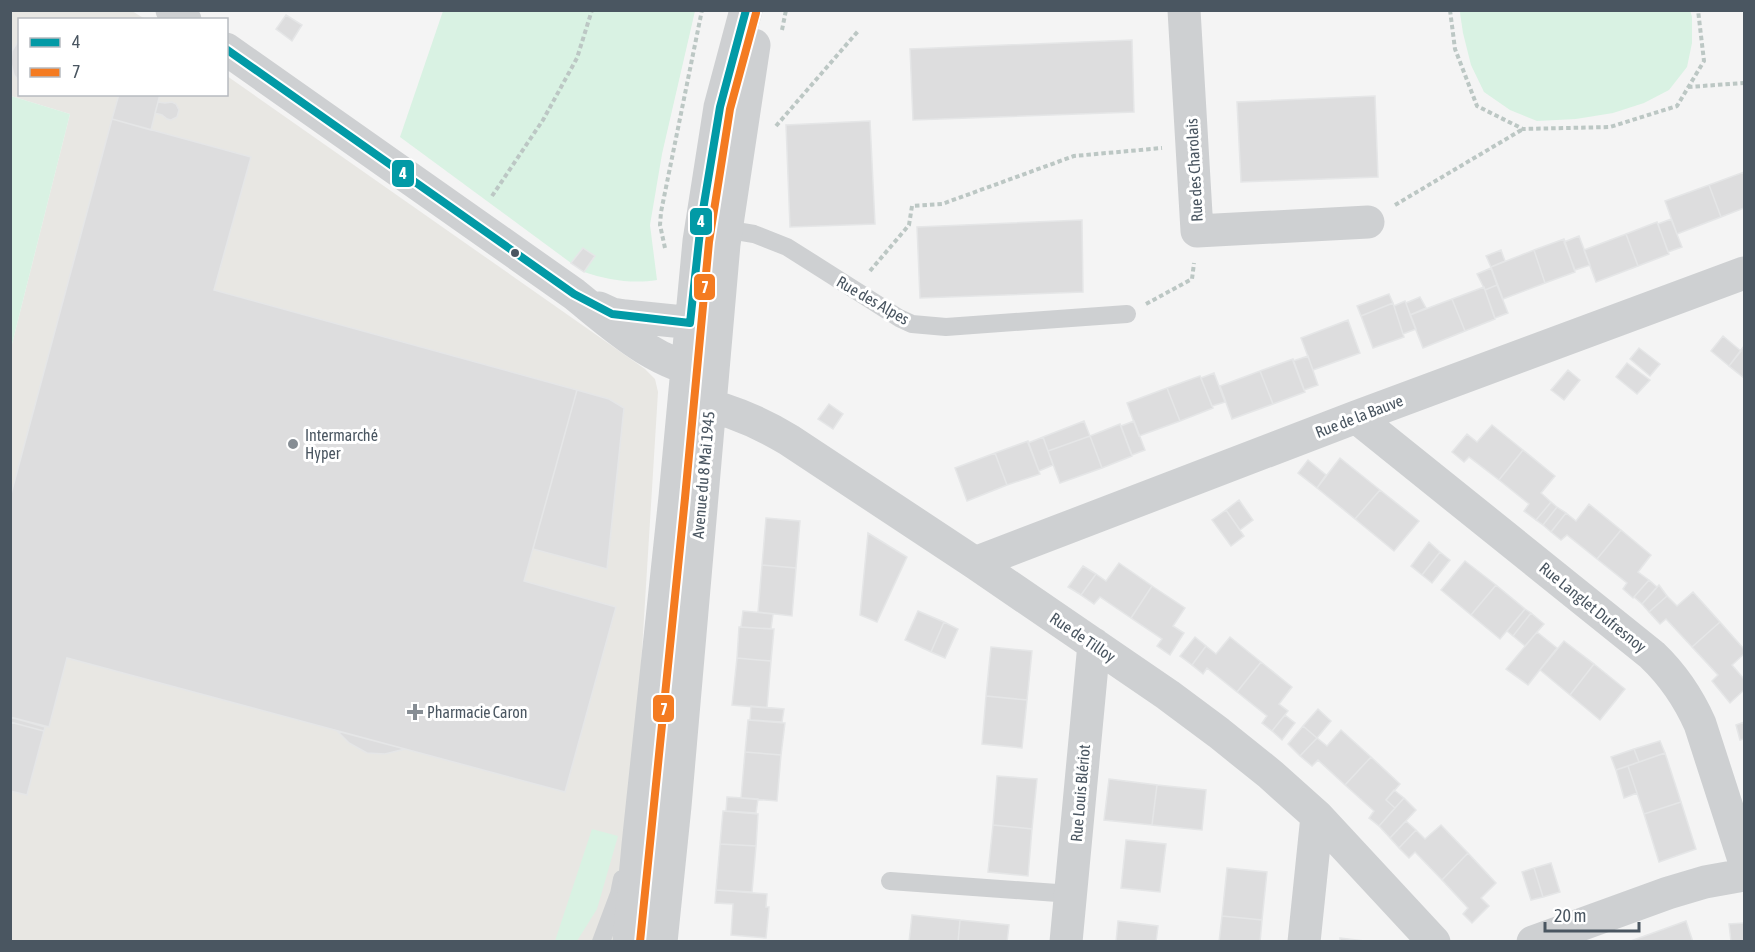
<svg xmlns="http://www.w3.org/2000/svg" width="1755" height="952" font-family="'Asap Condensed',sans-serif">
  <rect width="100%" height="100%" fill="#f4f4f4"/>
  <path fill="#e8e7e3" d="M 10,11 L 132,11 L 145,19 L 20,20 L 20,94 L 226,94 L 227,76 L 645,369 L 655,379 L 658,392 L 624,941 L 11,941 L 11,348 L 70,114 L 11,96 Z"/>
  <path fill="#d9f2e3" d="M 1690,10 L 1692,17 L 1692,43 L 1687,67 L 1669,90 L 1644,103 L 1613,113 L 1576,119 L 1537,121 L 1510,110 L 1484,92 L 1471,65 L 1463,33 L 1460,13 L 1461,10 Z
    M 443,11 L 695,11 L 662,154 L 650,225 L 657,280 C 633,284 607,280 584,272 L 595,256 L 583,248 L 571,263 L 400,137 Z
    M 11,96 L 70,114 L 11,348 L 10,96 Z
    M 592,829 L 618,836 L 597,909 L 577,941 L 555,941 Z"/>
  <path fill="#ddddde" stroke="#e5e6e7" stroke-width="1.5" d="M 286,15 L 302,25 L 292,41 L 276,29 Z
    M 20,38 L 20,82 L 14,75 L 11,63 L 12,51 Z
    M 1132,40 L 1134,112 L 913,120 L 910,49 Z
    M 119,94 L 160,94 L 151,130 L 112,119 Z
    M 1375,96 L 1378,177 L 1241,182 L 1237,102 Z
    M 158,102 L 165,103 L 172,102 L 176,104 L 179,110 L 177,117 L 171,120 L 167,119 L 162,115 L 155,113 Z
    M 112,119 L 251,157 L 214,290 L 577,390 L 524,581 L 616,607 L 565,792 L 67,658 L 49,727 L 10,717 L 10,498 Z
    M 870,121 L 875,224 L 790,227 L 786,125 Z
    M 1744,172 L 1744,208 L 1721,217 L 1709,185 Z
    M 1709,185 L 1721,217 L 1677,234 L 1665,201 Z
    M 1671,219 L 1682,247 L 1668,252 L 1658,224 Z
    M 1082,220 L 1083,292 L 920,298 L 917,227 Z
    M 1657,222 L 1669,254 L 1638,266 L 1626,234 Z
    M 1626,234 L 1638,266 L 1596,282 L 1584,250 Z
    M 1579,236 L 1590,265 L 1575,270 L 1564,242 Z
    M 1564,239 L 1575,272 L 1545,283 L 1534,250 Z
    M 583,248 L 595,256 L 584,272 L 571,263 Z
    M 1501,250 L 1505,261 L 1491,267 L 1486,256 Z
    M 1534,250 L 1545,283 L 1503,299 L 1491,267 Z
    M 1491,268 L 1497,285 L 1485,290 L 1477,274 Z
    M 1497,285 L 1508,313 L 1495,318 L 1485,290 Z
    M 1484,287 L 1495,319 L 1465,331 L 1452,299 Z
    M 1389,294 L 1393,303 L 1361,316 L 1357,306 Z
    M 1420,297 L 1426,308 L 1410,315 L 1406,303 Z
    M 1452,299 L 1465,331 L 1423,348 L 1410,315 Z
    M 1405,301 L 1416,329 L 1403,334 L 1394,306 Z
    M 1393,303 L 1404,337 L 1373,348 L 1361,316 Z
    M 1348,320 L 1360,353 L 1313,370 L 1301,338 Z
    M 1723,336 L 1741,351 L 1729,366 L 1711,351 Z
    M 1744,346 L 1744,378 L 1729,366 Z
    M 1639,348 L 1660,364 L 1650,376 L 1630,359 Z
    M 1308,356 L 1318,385 L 1304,390 L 1293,361 Z
    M 1293,359 L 1305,392 L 1273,404 L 1260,371 Z
    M 1627,363 L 1650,380 L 1637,394 L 1616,377 Z
    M 1568,370 L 1580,380 L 1564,400 L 1551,390 Z
    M 1260,371 L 1273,404 L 1232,419 L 1220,386 Z
    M 1214,373 L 1225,402 L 1212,406 L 1201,378 Z
    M 1200,376 L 1213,408 L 1180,421 L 1167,388 Z
    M 1167,388 L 1180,421 L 1139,436 L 1127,403 Z
    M 577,390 L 609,399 L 624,408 L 607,569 L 533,549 Z
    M 829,404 L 843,414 L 833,429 L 818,419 Z
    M 1084,421 L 1090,436 L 1048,451 L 1043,437 Z
    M 1134,421 L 1145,450 L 1132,455 L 1121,426 Z
    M 1120,424 L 1132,456 L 1102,468 L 1090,436 Z
    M 1492,425 L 1523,450 L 1499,480 L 1469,457 L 1464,462 L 1452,452 L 1467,434 L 1477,442 Z
    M 1090,436 L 1102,468 L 1060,483 L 1048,451 Z
    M 1043,437 L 1053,465 L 1039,471 L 1028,443 Z
    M 1028,441 L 1040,474 L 1007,485 L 995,453 Z
    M 1523,450 L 1555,476 L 1541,493 L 1551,502 L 1536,520 L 1524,511 L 1529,504 L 1499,480 Z
    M 995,453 L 1007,485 L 967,501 L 955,468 Z
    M 1340,458 L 1380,490 L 1355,519 L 1317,488 Z
    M 1308,460 L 1326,475 L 1317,488 L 1298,473 Z
    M 1380,490 L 1419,521 L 1394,551 L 1355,519 Z
    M 1239,500 L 1253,520 L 1240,530 L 1226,510 Z
    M 1551,502 L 1557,507 L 1543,525 L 1536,520 Z
    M 1589,504 L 1621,530 L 1597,559 L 1567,535 L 1561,540 L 1551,532 L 1566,513 L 1576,521 Z
    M 1557,507 L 1566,513 L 1551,532 L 1543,525 Z
    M 1226,510 L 1244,536 L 1231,546 L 1212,520 Z
    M 766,518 L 800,521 L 796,568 L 762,565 Z
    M 1621,530 L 1651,555 L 1638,572 L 1649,580 L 1633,598 L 1623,589 L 1627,583 L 1597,559 Z
    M 868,533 L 907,557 L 877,622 L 860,615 Z
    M 1429,542 L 1440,552 L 1422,575 L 1411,566 Z
    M 1440,552 L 1450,560 L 1432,583 L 1422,575 Z
    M 1465,561 L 1496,585 L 1471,615 L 1441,590 Z
    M 1119,563 L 1152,586 L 1131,618 L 1100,597 L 1094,604 L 1081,595 L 1096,574 L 1106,581 Z
    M 762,565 L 796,568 L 792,616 L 758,612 Z
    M 1083,566 L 1096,574 L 1081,595 L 1068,587 Z
    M 1649,580 L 1657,587 L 1642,604 L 1634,597 Z
    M 1496,585 L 1525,609 L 1500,639 L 1471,615 Z
    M 1659,585 L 1667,596 L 1649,612 L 1642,604 Z
    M 1152,586 L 1185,608 L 1173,626 L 1184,633 L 1170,655 L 1157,646 L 1162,639 L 1131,618 Z
    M 1693,592 L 1720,622 L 1692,647 L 1666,619 L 1660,624 L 1649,612 L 1667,596 L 1677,606 Z
    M 1525,609 L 1531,613 L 1513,636 L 1507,631 Z
    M 743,611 L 773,614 L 771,629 L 741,627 Z
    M 918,611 L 944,622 L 931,652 L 905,640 Z
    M 1531,613 L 1544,624 L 1525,646 L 1513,636 Z
    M 944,622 L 958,629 L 945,658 L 931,652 Z
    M 1720,622 L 1744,649 L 1744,654 L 1732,665 L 1744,679 L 1744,690 L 1730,703 L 1712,681 L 1718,675 L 1692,647 Z
    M 739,627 L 774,629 L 771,661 L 737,658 Z
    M 1537,632 L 1557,648 L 1528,685 L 1506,669 Z
    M 1195,637 L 1206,646 L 1192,665 L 1180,656 Z
    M 1230,637 L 1261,662 L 1237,692 L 1207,668 L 1203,674 L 1192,665 L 1206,646 L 1216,654 Z
    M 1564,641 L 1594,664 L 1570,695 L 1540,670 Z
    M 991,647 L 1032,651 L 1027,700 L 986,696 Z
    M 737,658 L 771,661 L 767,708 L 732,705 Z
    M 1261,662 L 1292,687 L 1279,704 L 1288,711 L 1272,731 L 1262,723 L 1267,716 L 1237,692 Z
    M 1594,664 L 1625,689 L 1600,720 L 1570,695 Z
    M 986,696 L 1027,700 L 1022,748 L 982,744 Z
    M 751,706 L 784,709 L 782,722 L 750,720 Z
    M 1318,709 L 1331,721 L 1317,738 L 1303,726 Z
    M 1285,715 L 1295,723 L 1282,740 L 1272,731 Z
    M 10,717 L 45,727 L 44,731 L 10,722 Z
    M 748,720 L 785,723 L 781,755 L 745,752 Z
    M 10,722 L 44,731 L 27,795 L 10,791 Z
    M 1744,722 L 1744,739 L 1740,740 L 1736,725 Z
    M 1303,726 L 1317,738 L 1300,756 L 1288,744 Z
    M 1341,730 L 1371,757 L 1345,785 L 1318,760 L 1312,766 L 1300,756 L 1317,738 L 1327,746 Z
    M 337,731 L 405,749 L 385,754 L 367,753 L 349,743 Z
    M 1660,741 L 1665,753 L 1639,762 L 1634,749 Z
    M 1634,749 L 1639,762 L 1616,770 L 1611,757 Z
    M 745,752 L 781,755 L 777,801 L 741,798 Z
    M 1665,753 L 1681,802 L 1644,814 L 1628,766 Z
    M 1371,757 L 1400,784 L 1386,800 L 1395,808 L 1379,826 L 1369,818 L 1374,811 L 1345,785 Z
    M 1628,766 L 1637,793 L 1624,798 L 1616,770 Z
    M 997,776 L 1037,779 L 1032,829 L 993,825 Z
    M 1109,779 L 1157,785 L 1152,825 L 1104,820 Z
    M 1157,785 L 1206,790 L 1202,830 L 1152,825 Z
    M 1394,790 L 1404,798 L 1395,808 L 1386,800 Z
    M 727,797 L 758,799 L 756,813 L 726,811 Z
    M 1404,798 L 1416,810 L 1390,838 L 1379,826 Z
    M 1681,802 L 1696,849 L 1659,862 L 1644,814 Z
    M 723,811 L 758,814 L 756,846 L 720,844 Z
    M 1406,821 L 1416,830 L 1399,848 L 1390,838 Z
    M 993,825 L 1032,829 L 1028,876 L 988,872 Z
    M 1441,825 L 1468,853 L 1442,880 L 1415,852 L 1409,858 L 1399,848 L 1416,830 L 1425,839 Z
    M 1126,840 L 1166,844 L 1160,892 L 1121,888 Z
    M 720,844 L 756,846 L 752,892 L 716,890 Z
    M 1468,853 L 1496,883 L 1481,898 L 1489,906 L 1472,923 L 1463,914 L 1468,908 L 1442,880 Z
    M 1551,863 L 1560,892 L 1543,897 L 1534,868 Z
    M 1227,868 L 1267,872 L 1262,920 L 1222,916 Z
    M 1534,868 L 1543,897 L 1531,900 L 1522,872 Z
    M 716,890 L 767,894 L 766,907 L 769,907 L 766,938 L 731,935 L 733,904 L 715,903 Z
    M 912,915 L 960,920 L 958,942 L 909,942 Z
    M 1222,916 L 1262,920 L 1260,942 L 1219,942 Z
    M 960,920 L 1009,925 L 1007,942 L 958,942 Z
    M 1118,921 L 1158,926 L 1156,942 L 1116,942 Z
    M 1686,921 L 1693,942 L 1628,942 Z
    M 1744,923 L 1744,942 L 1731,942 L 1729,924 Z
    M 1340,938 L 1373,942 L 1340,942 Z"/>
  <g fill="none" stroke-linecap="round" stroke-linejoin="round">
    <path stroke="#bcc7c4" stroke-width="4" stroke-dasharray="4.5 3" stroke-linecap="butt" d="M 1450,10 L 1455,49 L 1477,106 L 1523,129 L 1610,127 L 1677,106 L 1704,61 L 1698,10
      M 782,30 L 786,10
      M 1688,87 L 1744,83
      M 776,126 L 859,30
      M 492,196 L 543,120 L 577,58 L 592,10
      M 1395,205 L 1523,129
      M 665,248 L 660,225 L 661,212 L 702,10
      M 870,271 L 909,225 L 912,206 L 942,204 L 1074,156 L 1162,148
      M 1146,304 L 1192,279 L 1194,263"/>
    <path stroke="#ced0d2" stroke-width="18" d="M 718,228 L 754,234 L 787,247 L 899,318 L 912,324 L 946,327 L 1127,314
      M 890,881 L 1071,894
      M 601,942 L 619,894 L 622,879"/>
    <path stroke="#ced0d2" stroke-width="33" d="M 172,10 L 185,20
      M 1184,10 L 1197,231 L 1368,222
      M 226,49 L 574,294 C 615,327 654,364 708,373
      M 599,308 L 612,314 L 625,316 L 713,325
      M 690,401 C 726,408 758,421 789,440 L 975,563 L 1168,695 L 1219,733 L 1270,774 L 1317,816 L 1434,942
      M 1356,417 L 1652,655 C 1673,675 1688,697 1700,724 L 1744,860
      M 975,563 L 1356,417 L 1744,273
      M 629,942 L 638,845 L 675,497 L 699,241 L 720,107 L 746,10
      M 661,942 L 675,806 L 724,244 L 754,45
      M 1066,942 L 1094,644
      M 1304,942 L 1317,816
      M 1533,942 L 1668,893 L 1705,882 L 1744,875"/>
    <defs>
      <path id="bus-1" d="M 226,49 L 574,294 L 612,314 L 690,323 L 701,222 L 720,107 L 746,10"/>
      <path id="bus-2" d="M 640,942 L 685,498 L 709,242 L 730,109 L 756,13"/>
    </defs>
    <use href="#bus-1" stroke="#fff" stroke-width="12"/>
    <use href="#bus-2" stroke="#fff" stroke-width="12"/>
    <use href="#bus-1" stroke="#029aa6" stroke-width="8"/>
    <use href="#bus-2" stroke="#f47b21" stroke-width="8"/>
  </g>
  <circle fill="#4a5661" stroke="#fff" stroke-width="2" cx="515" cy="253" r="5"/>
  <g fill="#868d94" stroke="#fff" stroke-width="2">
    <circle cx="293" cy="444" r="6"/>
    <path d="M412 703h6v6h6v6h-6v6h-6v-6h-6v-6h6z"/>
  </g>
  <g text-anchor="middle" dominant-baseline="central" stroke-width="6" stroke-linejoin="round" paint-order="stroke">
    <g font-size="16" fill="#4a5661" stroke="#fff">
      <text transform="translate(1194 170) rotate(-93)">Rue des Charolais</text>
      <text transform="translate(873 300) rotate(30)">Rue des Alpes</text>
      <text transform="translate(1359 416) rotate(-21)">Rue de la Bauve</text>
      <text transform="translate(703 475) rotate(-85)">Avenue du 8 Mai 1945</text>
      <text transform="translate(1593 607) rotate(39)">Rue Langlet Dufresnoy</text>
      <text transform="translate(1083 637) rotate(34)">Rue de Tilloy</text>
      <text transform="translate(1080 793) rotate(-85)">Rue Louis Blériot</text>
    </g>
    <g font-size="16" fill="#4a5661" stroke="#fff" text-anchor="start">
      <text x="305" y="435">Intermarché<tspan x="305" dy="18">Hyper</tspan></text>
      <text x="427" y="712">Pharmacie Caron</text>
    </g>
  </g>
  <g stroke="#fff" stroke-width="2">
    <rect x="391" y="159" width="24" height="29" rx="6" fill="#029aa6"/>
    <rect x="689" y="207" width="24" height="29" rx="6" fill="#029aa6"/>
    <rect x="693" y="273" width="23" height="28" rx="6" fill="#f47b21"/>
    <rect x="652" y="694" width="23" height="29" rx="6" fill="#f47b21"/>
  </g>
  <g font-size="16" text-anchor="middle" font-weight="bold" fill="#fff">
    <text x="403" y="179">4</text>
    <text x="701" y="227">4</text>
    <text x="705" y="293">7</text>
    <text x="664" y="715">7</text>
  </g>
  <rect width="1755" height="952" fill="none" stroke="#4a5661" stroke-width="24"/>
  <rect x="18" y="18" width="210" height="78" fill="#ffffff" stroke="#b7bbc0" stroke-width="1.5"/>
  <rect x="30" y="38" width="30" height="9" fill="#029aa6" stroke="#b7bbc0" stroke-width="1.5"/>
  <text x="72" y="48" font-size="18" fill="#4a5661">4</text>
  <rect x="30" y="68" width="30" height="9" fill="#f47b21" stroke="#b7bbc0" stroke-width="1.5"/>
  <text x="72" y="78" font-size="18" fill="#4a5661">7</text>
  <path d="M1545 922v9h94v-9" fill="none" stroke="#4a5661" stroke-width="3"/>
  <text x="1554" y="922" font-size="18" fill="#4a5661" stroke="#ffffff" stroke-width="4.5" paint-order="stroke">20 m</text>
</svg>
